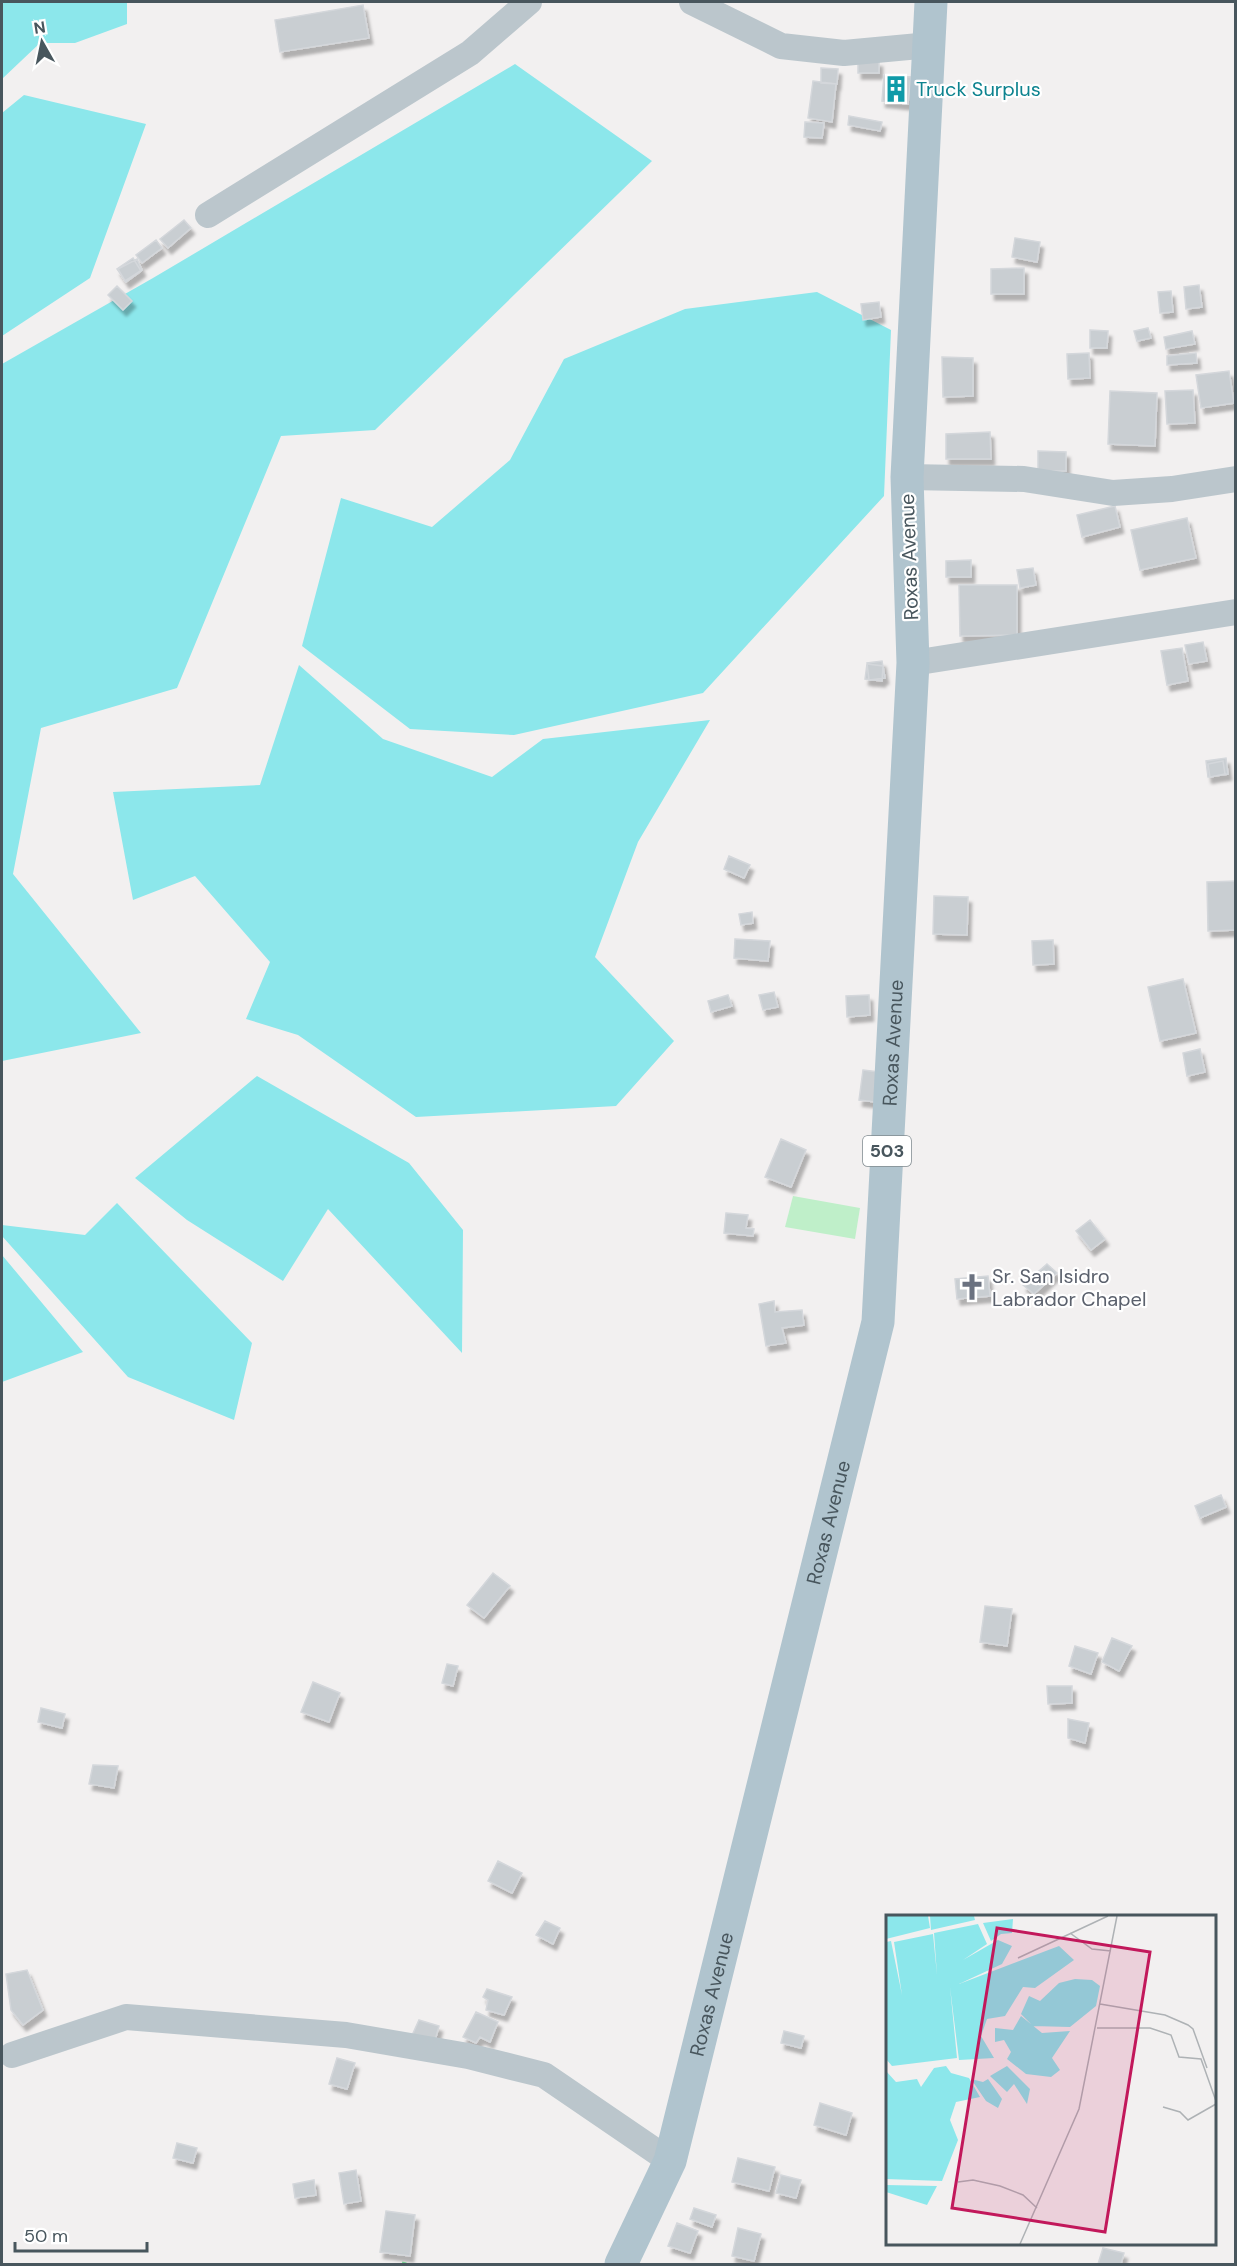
<svg xmlns="http://www.w3.org/2000/svg" width="1237" height="2266" font-family="'DM Sans',sans-serif">
  <defs>
    <filter id="shadow"><feDropShadow dx="3.5" dy="6" stdDeviation="1.5" flood-color="#0004"/></filter>
  </defs>
  <rect width="100%" height="100%" fill="#f2f0f0"/>
  <path fill="#bfefc9" d="M 793,1196 L 860,1208 L 855,1239 L 785,1227 Z"/>
  <path fill="#8ce7eb" d="M 2,2 L 127,2 L 127,24 L 75,43 L 40,43 L 2,79 Z
    M 515,64 L 652,161 L 375,430 L 281,436 L 177,688 L 41,728 L 13,874 L 141,1033 L 2,1061 L 2,364 L 153,278 Z
    M 24,95 L 146,124 L 90,278 L 2,336 L 2,113 Z
    M 817,292 L 891,330 L 884,496 L 703,693 L 514,735 L 410,729 L 302,646 L 341,498 L 432,527 L 510,460 L 564,359 L 685,309 Z
    M 299,665 L 383,739 L 492,777 L 543,739 L 710,720 L 638,842 L 595,957 L 674,1041 L 616,1106 L 416,1117 L 298,1035 L 246,1019 L 270,962 L 195,876 L 133,900 L 113,792 L 260,785 Z
    M 257,1076 L 409,1163 L 463,1230 L 462,1353 L 328,1209 L 283,1281 L 187,1220 L 135,1178 Z
    M 117,1203 L 252,1343 L 234,1420 L 128,1377 L 2,1236 L 2,1225 L 85,1235 Z
    M 2,1255 L 83,1352 L 2,1382 Z"/>
  <path fill="#c9ced2" stroke="#d4d7db" stroke-width="1.5" filter="url(#shadow)" d="M 363,5 L 369,38 L 280,52 L 275,20 Z
    M 858,61 L 879,61 L 879,73 L 858,73 Z
    M 821,68 L 838,69 L 837,84 L 821,83 Z
    M 884,75 L 911,77 L 908,104 L 882,101 Z
    M 813,81 L 836,84 L 832,122 L 808,118 Z
    M 849,116 L 882,122 L 880,131 L 848,125 Z
    M 805,122 L 824,123 L 822,138 L 804,137 Z
    M 184,220 L 191,228 L 168,248 L 160,239 Z
    M 1015,238 L 1040,242 L 1037,262 L 1012,257 Z
    M 156,240 L 162,248 L 142,263 L 136,255 Z
    M 133,258 L 141,271 L 126,282 L 117,269 Z
    M 137,259 L 142,270 L 125,281 L 118,269 Z
    M 1024,268 L 1024,294 L 991,294 L 991,269 Z
    M 1199,285 L 1202,307 L 1186,309 L 1184,287 Z
    M 117,286 L 132,301 L 123,310 L 108,295 Z
    M 1171,291 L 1173,312 L 1160,313 L 1158,292 Z
    M 879,302 L 881,317 L 863,320 L 861,304 Z
    M 1148,328 L 1151,338 L 1137,341 L 1134,331 Z
    M 1090,330 L 1108,331 L 1107,348 L 1090,348 Z
    M 1192,331 L 1195,344 L 1166,349 L 1164,337 Z
    M 1089,353 L 1090,378 L 1068,379 L 1067,354 Z
    M 1196,353 L 1197,363 L 1167,365 L 1167,356 Z
    M 942,357 L 973,358 L 973,396 L 943,397 Z
    M 1229,371 L 1234,403 L 1201,408 L 1196,375 Z
    M 1193,390 L 1195,423 L 1167,424 L 1165,391 Z
    M 1110,391 L 1157,393 L 1155,446 L 1108,444 Z
    M 990,432 L 991,459 L 946,459 L 946,434 Z
    M 1038,451 L 1066,452 L 1066,471 L 1038,471 Z
    M 1115,506 L 1120,527 L 1082,537 L 1077,515 Z
    M 1187,518 L 1196,558 L 1140,570 L 1131,530 Z
    M 971,560 L 971,577 L 946,577 L 946,561 Z
    M 1033,568 L 1036,585 L 1020,588 L 1017,570 Z
    M 959,585 L 1017,585 L 1017,635 L 960,636 Z
    M 1203,642 L 1207,661 L 1189,664 L 1185,645 Z
    M 1182,648 L 1188,681 L 1167,685 L 1161,651 Z
    M 882,661 L 885,678 L 869,680 L 867,663 Z
    M 867,664 L 883,666 L 882,681 L 865,679 Z
    M 1226,758 L 1228,774 L 1208,777 L 1206,761 Z
    M 1223,761 L 1225,774 L 1210,777 L 1208,764 Z
    M 729,856 L 750,865 L 744,878 L 724,869 Z
    M 1236,881 L 1236,930 L 1208,931 L 1207,882 Z
    M 934,896 L 968,897 L 967,935 L 933,934 Z
    M 752,912 L 753,923 L 741,925 L 739,914 Z
    M 735,939 L 770,941 L 768,961 L 734,958 Z
    M 1053,940 L 1054,964 L 1033,965 L 1032,941 Z
    M 1183,979 L 1196,1033 L 1160,1041 L 1148,987 Z
    M 774,992 L 778,1007 L 763,1010 L 759,995 Z
    M 728,995 L 732,1006 L 711,1012 L 708,1001 Z
    M 869,995 L 870,1015 L 847,1017 L 846,996 Z
    M 1200,1049 L 1205,1072 L 1187,1076 L 1183,1053 Z
    M 863,1070 L 887,1073 L 884,1103 L 859,1100 Z
    M 781,1139 L 806,1150 L 791,1187 L 765,1177 Z
    M 726,1213 L 748,1215 L 746,1228 L 754,1229 L 753,1236 L 724,1233 Z
    M 1090,1220 L 1105,1239 L 1091,1250 L 1076,1231 Z
    M 1047,1264 L 1057,1273 L 1034,1294 L 1023,1285 Z
    M 988,1276 L 990,1296 L 957,1299 L 955,1279 Z
    M 774,1301 L 775,1312 L 802,1310 L 804,1325 L 782,1328 L 786,1343 L 766,1346 L 759,1304 Z
    M 1221,1495 L 1226,1507 L 1200,1518 L 1195,1506 Z
    M 493,1573 L 510,1586 L 484,1618 L 467,1605 Z
    M 985,1606 L 1012,1609 L 1007,1646 L 980,1642 Z
    M 1112,1638 L 1132,1646 L 1119,1671 L 1102,1662 Z
    M 1075,1646 L 1098,1653 L 1091,1674 L 1069,1666 Z
    M 447,1664 L 458,1666 L 453,1686 L 442,1683 Z
    M 313,1682 L 340,1693 L 329,1722 L 301,1712 Z
    M 1047,1686 L 1072,1686 L 1072,1703 L 1048,1704 Z
    M 41,1708 L 65,1714 L 62,1728 L 38,1722 Z
    M 1068,1719 L 1089,1723 L 1085,1743 L 1068,1738 Z
    M 93,1765 L 118,1766 L 114,1788 L 89,1784 Z
    M 498,1861 L 522,1873 L 512,1893 L 488,1881 Z
    M 545,1921 L 560,1928 L 553,1944 L 536,1935 Z
    M 27,1970 L 43,2010 L 23,2025 L 11,2010 L 6,1974 Z
    M 487,1989 L 512,1997 L 504,2015 L 486,2010 L 488,2000 L 483,1997 Z
    M 476,2012 L 498,2022 L 490,2042 L 480,2037 L 476,2043 L 463,2037 Z
    M 419,2020 L 439,2026 L 433,2048 L 409,2042 Z
    M 784,2031 L 804,2036 L 801,2048 L 781,2043 Z
    M 337,2058 L 355,2063 L 347,2089 L 329,2084 Z
    M 820,2103 L 852,2113 L 846,2135 L 814,2125 Z
    M 177,2143 L 197,2148 L 193,2163 L 173,2158 Z
    M 738,2158 L 775,2167 L 769,2191 L 732,2182 Z
    M 356,2170 L 361,2201 L 344,2204 L 339,2173 Z
    M 781,2175 L 801,2180 L 796,2198 L 776,2193 Z
    M 314,2180 L 316,2195 L 295,2198 L 293,2184 Z
    M 694,2208 L 716,2215 L 712,2227 L 690,2219 Z
    M 386,2211 L 415,2215 L 410,2256 L 380,2252 Z
    M 677,2223 L 698,2231 L 690,2253 L 668,2246 Z
    M 738,2228 L 761,2234 L 754,2261 L 732,2256 Z
    M 1103,2248 L 1124,2253 L 1121,2264 L 1098,2264 Z"/>
  <g fill="none" stroke-linecap="round" stroke-linejoin="round">
    <path stroke="#77cd94" stroke-width="3" stroke-dasharray="4.5 3" stroke-linecap="butt" d="M 402,2263 L 407,2264"/>
    <path stroke="#bbc6cc" stroke-width="26" d="M 692,2 L 781,46 L 844,53 L 930,45
      M 208,215 L 470,53 L 529,2
      M 907,477 L 1024,479 L 1113,493 L 1172,489 L 1236,479
      M 913,663 L 1236,612
      M 12,2055 L 126,2017 L 346,2035 L 468,2056 L 544,2075 L 670,2161"/>
    <path stroke="#b0c4ce" stroke-width="33" id="s1" d="M 621,2264 L 670,2161 L 878,1322 L 913,663 L 907,477 L 931,2"/>
  </g>
  <defs>
    <symbol id="building-bare" viewBox="-9 -9 18 18"><path d="M-4-6H4V6H1V3H-1V6H-4ZM-2.5-4.3h1.7v1.8h-1.7ZM.8-4.3h1.7v1.8H.8ZM-2.5-1h1.7V.8h-1.7ZM.8-1h1.7V.8H.8Z" fill="#0f9aa8" stroke="#fff" stroke-width="2.5" paint-order="stroke"/></symbol>
    <symbol id="church-bare" viewBox="-9 -9 18 18"><path d="M-1.2-6h2.4v3.5h3.3v2.4h-3.3V6h-2.4V-.1h-3.3v-2.4h3.3Z" fill="#6b7280" stroke="#fff" stroke-width="2.5" paint-order="stroke"/></symbol>
  </defs>
  <g fill-rule="evenodd">
    <use href="#building-bare" x="877" y="70" width="38" height="38"/>
    <use href="#church-bare" x="953" y="1268" width="38" height="38"/>
  </g>
  <g text-anchor="middle" dominant-baseline="central" stroke-width="4.5" stroke-linejoin="round" paint-order="stroke">
    <rect fill="#fff" stroke="#7f898e" stroke-width="1.5" x="863" y="1136" width="48" height="30" rx="4.5"/>
    <g font-size="18" font-weight="bold" fill="#48565d">
      <text x="887" y="1151">503</text>
    </g>
    <g font-size="20" fill="#0d838f" stroke="#fff" text-anchor="start">
      <text x="916" y="89">Truck Surplus</text>
    </g>
    <g font-size="20" fill="#48565d" stroke="#fff">
      <text transform="translate(909 557) rotate(-92)">Roxas Avenue</text>
      <text stroke="none"><textPath href="#s1" startOffset="1258">Roxas Avenue</textPath></text>
      <text stroke="none"><textPath href="#s1" startOffset="772">Roxas Avenue</textPath></text>
      <text stroke="none"><textPath href="#s1" startOffset="286">Roxas Avenue</textPath></text>
    </g>
    <g font-size="20" fill="#5b616d" stroke="#fff" text-anchor="start">
      <text x="992" y="1276">Sr. San Isidro<tspan x="992" dy="23">Labrador Chapel</tspan></text>
    </g>
  </g>
  <g transform="translate(886 1915)">
    <rect width="330" height="330" fill="#f2f0f0"/>
    <path d="M 0,1 L 42,1 L 44,13 L 0,24 ZM 44,1 L 88,1 L 89,5 L 45,15 ZM 127,4 L 126,18 L 115,19 L 105,26 L 97,8 ZM 92,9 L 101,29 L 77,45 L 112,25 L 126,31 L 116,49 L 73,69 L 173,31 L 188,45 L 149,73 L 137,72 L 119,101 L 101,104 L 95,121 L 108,143 L 73,145 L 64,72 L 71,143 L 6,151 L 0,144 L 0,27 L 5,26 L 16,80 L 8,27 L 47,19 L 51,60 L 48,18 ZM 189,64 L 206,65 L 214,71 L 210,91 L 184,112 L 147,111 L 135,99 L 143,81 L 154,86 L 173,68 ZM 135,101 L 156,118 L 184,116 L 166,143 L 174,155 L 165,162 L 140,159 L 121,144 L 125,137 L 118,125 L 109,127 L 109,113 L 127,115 ZM 60,151 L 65,158 L 83,163 L 94,182 L 70,187 L 64,205 L 72,225 L 56,266 L 0,264 L 0,156 L 10,167 L 31,164 L 35,172 L 48,153 ZM 121,151 L 144,174 L 141,189 L 128,169 L 121,177 L 104,161 ZM 85,164 L 97,167 L 102,164 L 116,184 L 112,193 L 100,186 ZM 0,270 L 51,271 L 41,290 L 0,277 Z" fill="#8ce7eb"/>
    <path fill="none" stroke="#aeb2b5" stroke-width="1.5" d="M 184,18 L 206,34 L 225,36M 132,43 L 222,1M 214,89 L 279,100 L 302,110 L 307,114 L 321,153M 211,113 L 264,113 L 285,120 L 293,142 L 315,144 L 330,186M 277,192 L 294,197 L 302,205 L 330,189M 72,267 L 87,265 L 114,271 L 137,280 L 151,293M 134,329 L 193,194 L 231,1"/>
    <path fill="#c2185b" fill-opacity="0.15" stroke="#c2185b" stroke-width="3" d="M 111,13 L 264,37 L 219,317 L 66,293 Z"/>
    <rect width="330" height="330" fill="none" stroke="#48565d" stroke-width="3"/>
  </g>
  <rect width="1237" height="2266" fill="none" stroke="#48565d" stroke-width="6"/>
  <g transform="translate(42 42) rotate(351)" stroke="#ffffff" stroke-width="4.5" paint-order="stroke">
  <path d="M0-4.5L10 22L0 15L-10 22Z" fill="#48565d"/>
  <text y="-9" font-size="16" font-weight="bold" text-anchor="middle" fill="#48565d">N</text>
  </g>
  <path d="M15 2242v9h132v-9" fill="none" stroke="#48565d" stroke-width="3"/>
  <text x="24" y="2242" font-size="18" fill="#48565d" stroke="#ffffff" stroke-width="4.5" paint-order="stroke">50 m</text>
</svg>
